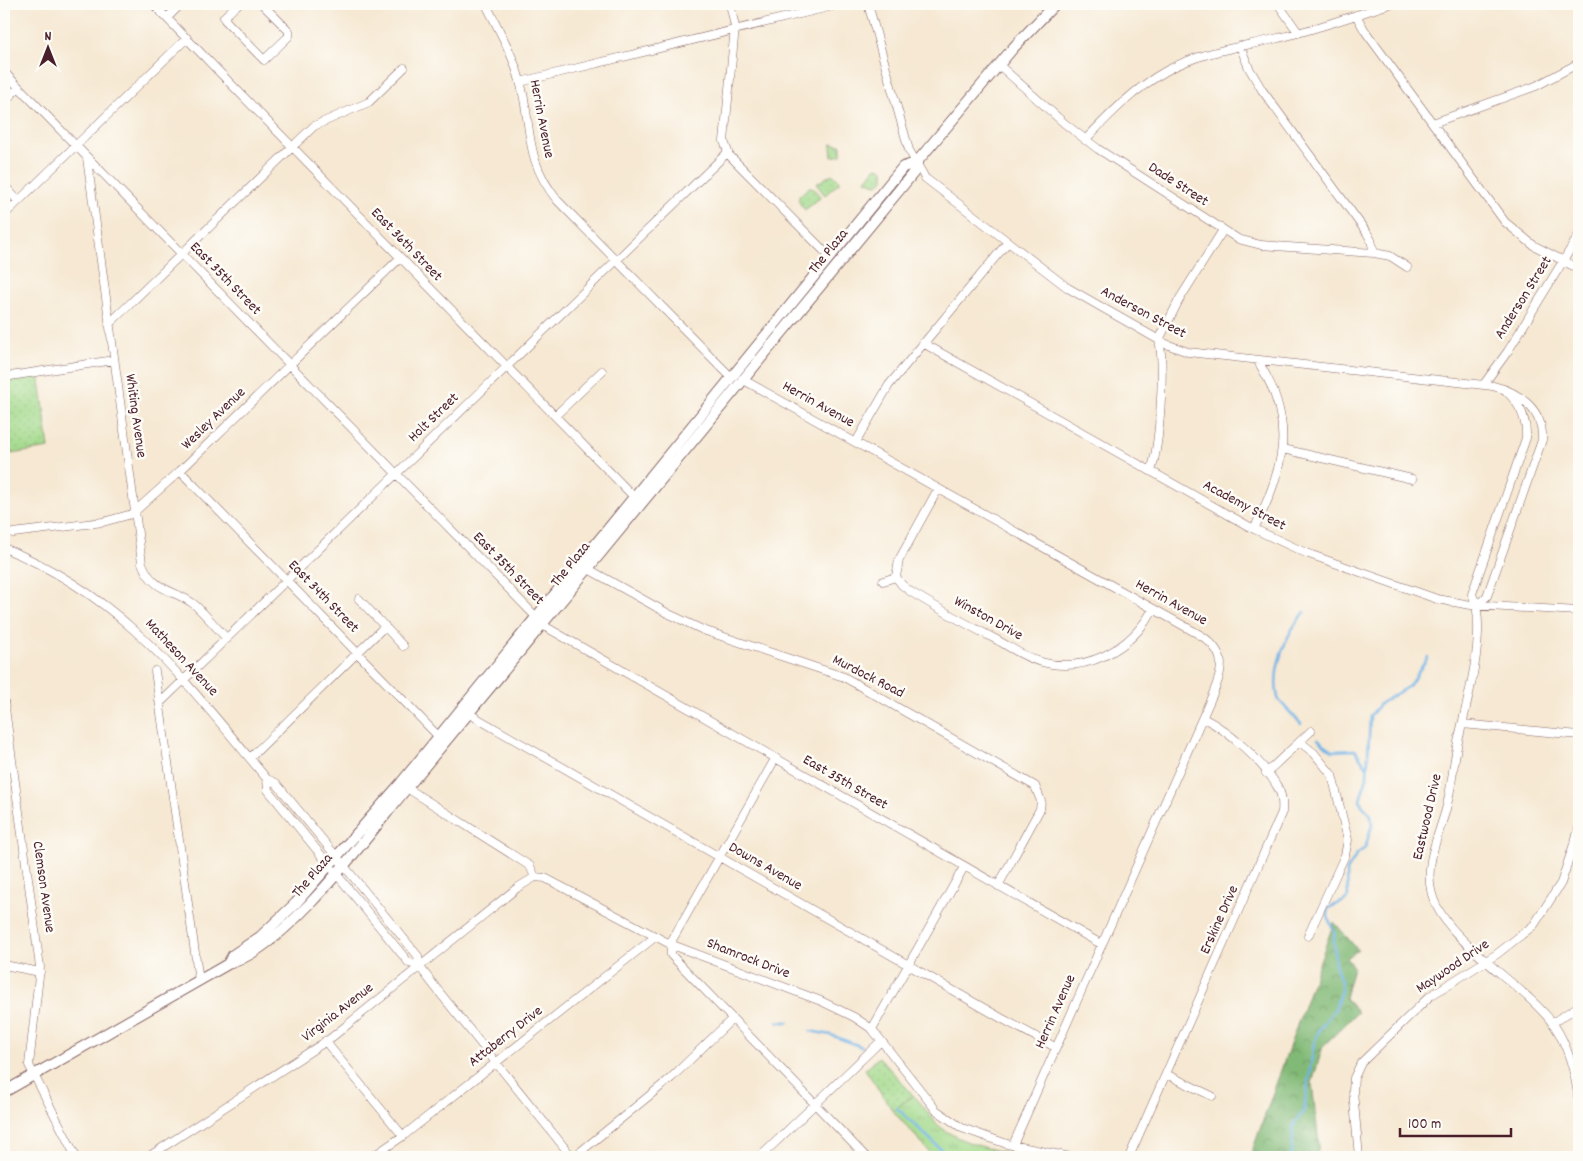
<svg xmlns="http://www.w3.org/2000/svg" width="1583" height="1161" font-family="Dekko,sans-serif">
  <defs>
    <pattern id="grass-tufts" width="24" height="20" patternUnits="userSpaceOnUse" patternTransform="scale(1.25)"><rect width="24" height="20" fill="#a2d98a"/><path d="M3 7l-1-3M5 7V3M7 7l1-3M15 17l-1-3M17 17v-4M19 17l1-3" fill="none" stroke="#8dba77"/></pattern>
    <pattern id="forest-crowns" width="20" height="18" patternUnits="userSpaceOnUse" patternTransform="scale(1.25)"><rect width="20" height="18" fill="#81b976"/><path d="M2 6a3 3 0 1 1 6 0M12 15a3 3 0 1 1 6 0" fill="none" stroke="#6c9661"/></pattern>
    <pattern id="park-dots" width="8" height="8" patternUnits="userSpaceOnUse" patternTransform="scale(1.25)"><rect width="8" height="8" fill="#a2d98a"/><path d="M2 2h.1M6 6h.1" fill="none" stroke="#8dba77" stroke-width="1.8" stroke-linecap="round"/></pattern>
  </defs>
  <rect width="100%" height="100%" fill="#fdfcf7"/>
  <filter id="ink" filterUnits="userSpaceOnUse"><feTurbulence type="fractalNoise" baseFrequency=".02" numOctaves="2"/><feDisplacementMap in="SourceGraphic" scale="10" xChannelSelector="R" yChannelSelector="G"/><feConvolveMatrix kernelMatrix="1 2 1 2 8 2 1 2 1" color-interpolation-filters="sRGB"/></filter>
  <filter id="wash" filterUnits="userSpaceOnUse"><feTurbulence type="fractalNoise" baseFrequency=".0096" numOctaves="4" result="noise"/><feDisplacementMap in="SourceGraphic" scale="20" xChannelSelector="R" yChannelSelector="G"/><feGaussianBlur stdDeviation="1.12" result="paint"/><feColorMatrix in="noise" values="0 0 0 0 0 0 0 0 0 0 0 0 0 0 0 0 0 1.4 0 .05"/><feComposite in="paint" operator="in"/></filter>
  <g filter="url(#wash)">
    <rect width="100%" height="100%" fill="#f6e8d2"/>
    <path fill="url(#grass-tufts)" stroke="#767c5a" d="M 913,1095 C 923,1104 929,1116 938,1125 C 962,1145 996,1150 1026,1157 L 934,1157 L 893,1111 Z"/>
    <path fill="url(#forest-crowns)" stroke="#666c50" d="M 1334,922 L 1358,950 L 1347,958 L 1353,967 L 1345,998 L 1358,1012 L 1323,1046 L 1312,1083 L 1319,1145 L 1316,1157 L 1250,1157 Z"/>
    <path fill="url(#park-dots)" stroke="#767c5a" d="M 832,144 L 841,145 L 841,155 L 832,157 L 831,146 Z
      M 880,167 L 884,171 L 884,179 L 877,185 L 866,180 L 875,168 Z
      M 832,174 L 839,180 L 839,183 L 825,195 L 816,184 Z
      M 809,187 L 812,187 L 821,197 L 805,210 C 791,195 803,195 809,187 Z
      M 39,372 L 49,448 L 4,455 L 4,377 Z
      M 879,1057 L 913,1095 L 893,1111 L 865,1069 Z"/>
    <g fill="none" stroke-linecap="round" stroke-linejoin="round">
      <path stroke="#71b3e6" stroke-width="2.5" d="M 1301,724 C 1297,719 1279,702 1278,698 C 1271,670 1286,632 1305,612
        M 1318,739 L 1332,751 L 1355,750 L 1367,767
        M 778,1022 L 789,1022
        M 810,1031 L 831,1035 L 862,1047
        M 896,1107 L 949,1157
        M 1289,1157 L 1292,1150 L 1294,1124 L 1304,1110 L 1314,1043 L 1319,1030 L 1335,1009 L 1341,990 L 1341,982 L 1335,963 L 1334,931 L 1329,920 L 1327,911 C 1332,902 1342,906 1348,897 L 1347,871 L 1357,854 L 1365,848 L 1372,825 L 1371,815 L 1362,805 L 1360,800 L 1367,777 L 1370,716 L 1381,703 L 1409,686 L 1428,657"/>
    </g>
  </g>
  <g filter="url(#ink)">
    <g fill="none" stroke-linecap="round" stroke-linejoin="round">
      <defs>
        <path id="minor" d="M 153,4 L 637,500
          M 238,4 L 224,17 L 225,20 L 264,60 L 289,36 L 289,31 L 262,4
          M 486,4 C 498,29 513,54 520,81 C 533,128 523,157 557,200 L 732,378
          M 730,4 L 735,27 L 724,141 L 729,155 L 830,257
          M 868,4 L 909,150 L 925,178 L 1068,288 L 1166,344 L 1188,352 L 1493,386 C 1519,392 1544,410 1542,440 L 1487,596 L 1478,605
          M 1278,4 L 1298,32
          M 1356,15 L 1365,31 L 1505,222 L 1533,245 L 1579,269
          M 167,18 L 181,4
          M 1240,46 L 1249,68 L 1262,90 L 1367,233 L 1371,240 L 1374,253
          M 999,65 L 1064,123 L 1098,149 L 1238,239 L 1261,245 L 1374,253 L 1390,256 L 1407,267
          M 4,72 L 546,627 L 1101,944
          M 520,82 L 841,4
          M 4,102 L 18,88
          M 1433,123 L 1536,86 L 1579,63
          M 1085,140 C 1110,114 1134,89 1166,71 C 1200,52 1237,48 1274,39 C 1314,30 1352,16 1390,4
          M 87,158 L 142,563 C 153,592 174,589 195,605 C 206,615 216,627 227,639
          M 4,185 L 18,201
          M 4,215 L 187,38
          M 109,324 L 314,126 L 369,102 L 404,68
          M 923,343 L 1250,527 L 1306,553 L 1437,599 L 1471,605 L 1579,611
          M 4,377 L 114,360
          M 742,379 L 1202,636 C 1228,654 1223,671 1212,696 L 1013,1145
          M 1484,384 L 1508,351 L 1579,235
          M 1507,392 C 1521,405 1527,420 1526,438 L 1472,594 C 1489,627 1466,705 1458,742 C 1453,764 1452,787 1446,809 C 1439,835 1425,862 1431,890 C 1440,939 1524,983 1554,1025 C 1570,1049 1576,1076 1579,1103
          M 555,416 L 602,371
          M 856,442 L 889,385 L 1008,242
          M 1283,449 L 1412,479
          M 180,471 L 442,740
          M 1151,471 C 1160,445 1165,366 1159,340 L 1179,300 L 1223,230
          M 938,489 L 899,560 L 896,577 L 902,585 L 911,592 C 939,609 968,625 997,640 C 1010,647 1024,657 1038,661 C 1084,675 1131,650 1153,609
          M 1254,529 C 1285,468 1297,421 1257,360
          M 13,533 L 103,522 L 132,514 L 180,471 L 400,258
          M 4,548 C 127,598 185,682 267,779 L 276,783 L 418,956 L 419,966 L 436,988 L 572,1157
          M 583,566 L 667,613 L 703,630 L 844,677 L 1035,786 L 1041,801 L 1040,809 L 998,886
          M 883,581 L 896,577
          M 359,599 L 403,646
          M 155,671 L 199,981
          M 4,701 L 40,967 L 29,1065 L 76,1157
          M 160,703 L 727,153
          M 466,712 L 1001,1018 L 1055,1047
          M 1462,724 L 1579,735
          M 1300,742 L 1314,753 L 1332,775 L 1348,840 L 1345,855 L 1308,936
          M 250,758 L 385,626
          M 775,759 L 671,942 L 671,955 L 866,1157
          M 1266,773 L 1311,731
          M 267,779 L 268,790 L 409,963 L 419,966
          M 407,788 L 530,866 L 535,877 L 545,878 L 670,944 L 821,1001 L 854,1017 L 872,1029 L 936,1110 L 962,1128 L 1007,1144 L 1070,1157
          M 4,965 L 40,972
          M 1552,1023 L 1579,1006
          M 872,1029 L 964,867
          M 325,1041 L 403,1136
          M 1166,1074 L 1212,1096
          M 148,1157 L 331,1038 L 517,888 L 535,877
          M 372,1157 L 403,1136 L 655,937
          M 574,1157 L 671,1078 L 732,1019
          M 760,1157 L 881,1041
          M 1129,1157 L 1282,812 C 1283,803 1282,794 1277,786 C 1263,762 1228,730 1203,718
          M 1359,1157 L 1353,1091 L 1354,1078 L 1361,1063 L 1430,996 L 1497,954 L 1534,925 L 1561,883 L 1579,829"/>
        <path id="major" d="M 228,964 L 233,955 L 260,937 L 296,903 L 401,783 L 903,167 L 916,163
          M 4,1092 L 228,964 C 288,947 370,832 410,784 C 469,713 527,643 585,572 C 694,438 804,305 914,172 L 916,163 L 1014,47 L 1055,4"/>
      </defs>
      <use href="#minor" stroke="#866565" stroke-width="9"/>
      <use href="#major" stroke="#866565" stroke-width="12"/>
      <use href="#minor" stroke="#fff" stroke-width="8"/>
      <use href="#major" stroke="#fff" stroke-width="10"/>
    </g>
  </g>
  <g text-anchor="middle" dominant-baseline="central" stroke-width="5" stroke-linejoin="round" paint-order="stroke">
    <g font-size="15" fill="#4a1f2b" stroke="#fdfcf7">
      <text transform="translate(541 119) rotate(79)">Herrin Avenue</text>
      <text transform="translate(1178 185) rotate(33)">Dade Street</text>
      <text transform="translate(406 245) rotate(46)">East 36th Street</text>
      <text transform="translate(829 252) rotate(-51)">The Plaza</text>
      <text transform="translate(225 279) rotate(46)">East 35th Street</text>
      <text transform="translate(1524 298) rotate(-58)">Anderson Street</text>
      <text transform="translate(1143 313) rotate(28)">Anderson Street</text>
      <text transform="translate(818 405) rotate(29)">Herrin Avenue</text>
      <text transform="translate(135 416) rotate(82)">Whiting Avenue</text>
      <text transform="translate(434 418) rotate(-44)">Holt Street</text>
      <text transform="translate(214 419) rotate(-44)">Wesley Avenue</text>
      <text transform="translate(1244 506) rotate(28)">Academy Street</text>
      <text transform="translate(571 565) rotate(-51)">The Plaza</text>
      <text transform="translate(508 569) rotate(46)">East 35th Street</text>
      <text transform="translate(323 597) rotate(46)">East 34th Street</text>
      <text transform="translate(1171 603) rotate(29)">Herrin Avenue</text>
      <text transform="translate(988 619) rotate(29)">Winston Drive</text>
      <text transform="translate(181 658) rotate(47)">Matheson Avenue</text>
      <text transform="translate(868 677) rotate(27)">Murdock Road</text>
      <text transform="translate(845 783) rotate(30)">East 35th Street</text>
      <text transform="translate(1428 817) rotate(-77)">Eastwood Drive</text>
      <text transform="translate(765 867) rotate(30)">Downs Avenue</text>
      <text transform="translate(313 876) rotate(-49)">The Plaza</text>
      <text transform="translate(43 887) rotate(82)">Clemson Avenue</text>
      <text transform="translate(1220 920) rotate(-66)">Erskine Drive</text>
      <text transform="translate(748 959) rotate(21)">Shamrock Drive</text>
      <text transform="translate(1453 967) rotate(-34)">Maywood Drive</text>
      <text transform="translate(1056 1012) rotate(-66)">Herrin Avenue</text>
      <text transform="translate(338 1013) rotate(-38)">Virginia Avenue</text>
      <text transform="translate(506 1037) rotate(-38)">Attaberry Drive</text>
    </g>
  </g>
  <rect width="1583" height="1161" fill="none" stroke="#fdfcf7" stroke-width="20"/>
  <g transform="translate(48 48)" stroke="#fdfcf7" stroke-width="4" paint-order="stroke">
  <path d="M0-4L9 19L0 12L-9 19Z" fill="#4a1f2b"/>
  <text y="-8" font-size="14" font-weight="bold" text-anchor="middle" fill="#4a1f2b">N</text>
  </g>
  <path d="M1400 1128v8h111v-8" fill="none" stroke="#4a1f2b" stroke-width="2.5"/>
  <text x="1408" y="1128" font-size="15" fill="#4a1f2b" stroke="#fdfcf7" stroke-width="4" paint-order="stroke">100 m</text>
</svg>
